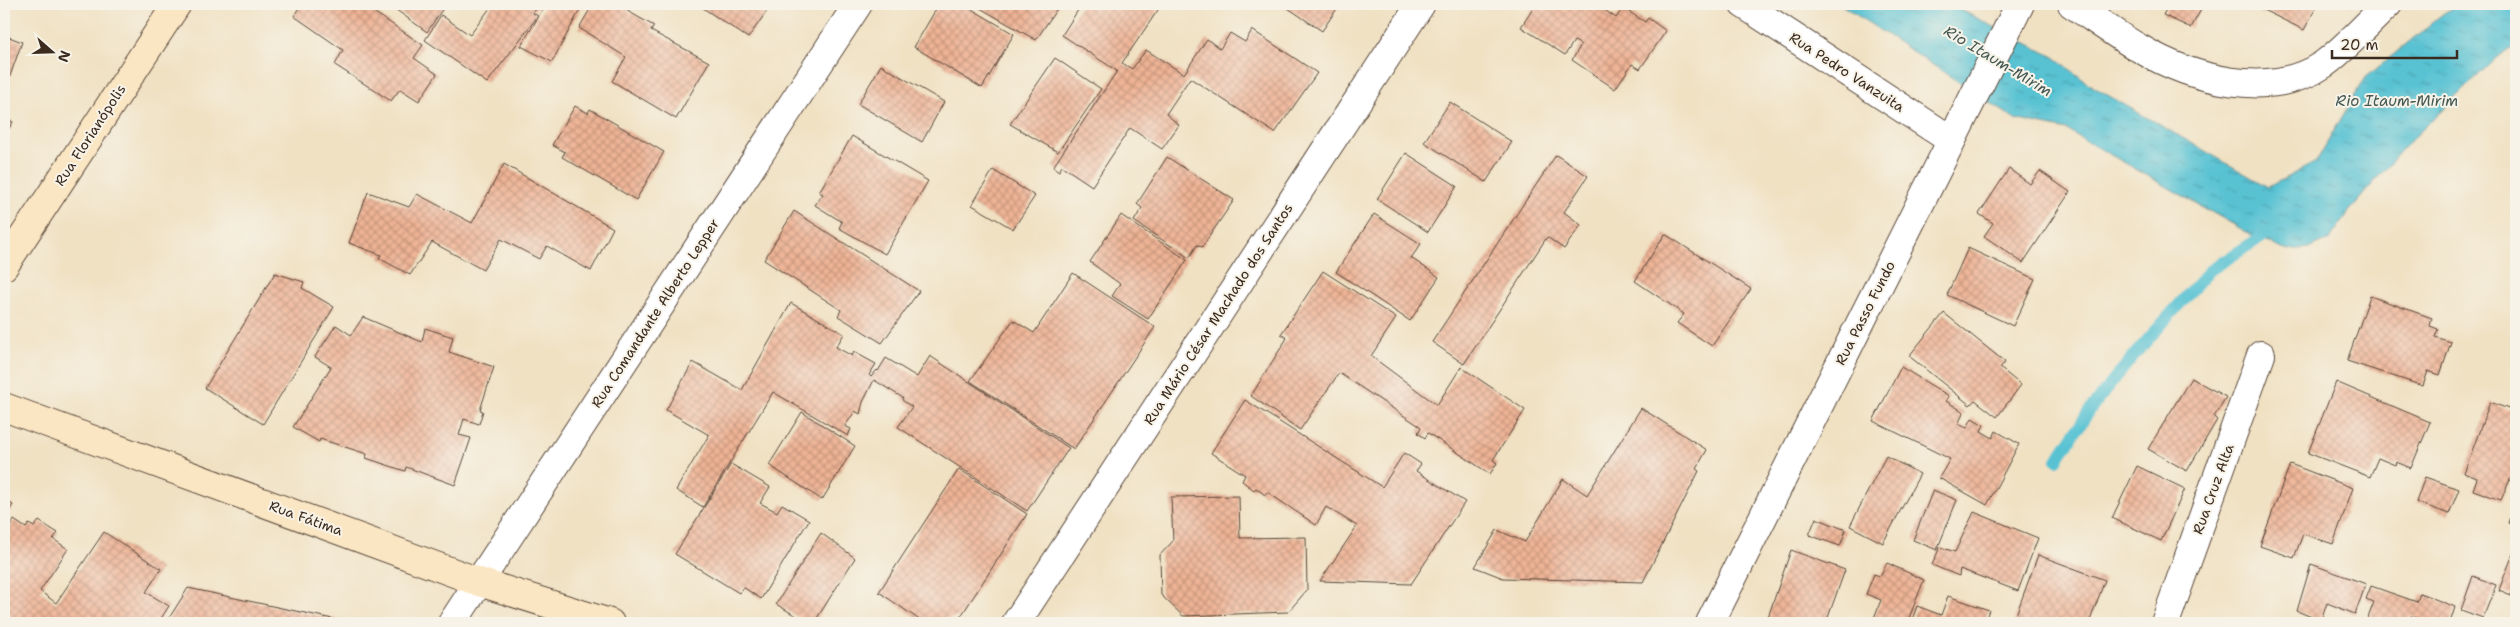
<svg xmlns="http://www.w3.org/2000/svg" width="2520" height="627" font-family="'Shantell Sans',sans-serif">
  <defs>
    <pattern id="water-ripples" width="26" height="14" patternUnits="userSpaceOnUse" patternTransform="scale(1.25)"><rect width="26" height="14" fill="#58c2d3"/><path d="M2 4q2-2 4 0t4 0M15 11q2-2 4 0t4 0" fill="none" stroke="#4a9eab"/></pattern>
    <pattern id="building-cross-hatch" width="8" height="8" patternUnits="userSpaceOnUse" patternTransform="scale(1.25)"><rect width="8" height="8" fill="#efb496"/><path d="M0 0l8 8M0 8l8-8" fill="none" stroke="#c3937a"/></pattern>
  </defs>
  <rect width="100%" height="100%" fill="#f7f3e8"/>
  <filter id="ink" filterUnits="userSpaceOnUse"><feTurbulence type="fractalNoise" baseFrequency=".02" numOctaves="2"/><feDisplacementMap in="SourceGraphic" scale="10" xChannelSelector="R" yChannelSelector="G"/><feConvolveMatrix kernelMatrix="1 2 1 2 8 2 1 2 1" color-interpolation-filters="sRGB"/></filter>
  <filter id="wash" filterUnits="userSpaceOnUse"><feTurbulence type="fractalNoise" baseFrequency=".0096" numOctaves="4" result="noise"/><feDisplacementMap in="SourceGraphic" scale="20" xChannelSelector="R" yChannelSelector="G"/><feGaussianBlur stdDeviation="1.12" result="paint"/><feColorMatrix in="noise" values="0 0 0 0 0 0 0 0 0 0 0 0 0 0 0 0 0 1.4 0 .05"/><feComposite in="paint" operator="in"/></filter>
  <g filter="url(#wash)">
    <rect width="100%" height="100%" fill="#f0e1c3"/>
    <path fill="url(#water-ripples)" stroke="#4a7678" d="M 1840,4 L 1949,4 L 2054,57 L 2090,85 L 2268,187 L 2316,162 L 2364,79 L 2440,16 L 2457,4 L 2516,4 L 2516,45 L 2496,58 L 2402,149 L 2351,209 L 2329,240 L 2311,248 L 2285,250 L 2259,239 L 2067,130 L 2015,119 Z"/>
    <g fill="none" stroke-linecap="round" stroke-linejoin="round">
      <path stroke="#58c2d3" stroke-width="12" d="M 2057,460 L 2092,407 L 2135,354 L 2209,271 L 2272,230"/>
    </g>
    <g id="blocks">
      <path fill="url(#building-cross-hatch)" d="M 301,4 L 362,4 L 423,45 L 414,58 L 437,74 L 419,101 L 400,89 L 391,101 L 335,65 L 343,50 L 294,16 Z
        M 388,4 L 446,4 L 427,32 Z
        M 493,4 L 540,4 L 533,13 L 538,16 L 487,83 L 425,40 L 441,15 L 470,35 Z
        M 546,4 L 583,4 L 552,62 L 521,46 Z
        M 593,4 L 615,4 L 654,26 L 651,31 L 709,62 L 676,119 L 612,81 L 626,57 L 579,28 Z
        M 697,4 L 772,4 L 748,38 Z
        M 939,4 L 963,4 L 1014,34 L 982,88 L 914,47 Z
        M 973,4 L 1060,4 L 1036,40 Z
        M 1082,4 L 1162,4 L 1122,63 L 1132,69 L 1146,50 L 1184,74 L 1207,39 L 1220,49 L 1230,33 L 1245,42 L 1252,30 L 1317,73 L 1275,133 L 1190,78 L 1166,114 L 1179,125 L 1162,149 L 1130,128 L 1092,186 L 1062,166 L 1059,171 L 1053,167 L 1117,71 L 1062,35 Z
        M 1282,4 L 1340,4 L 1322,31 Z
        M 1536,4 L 1596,4 L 1616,18 L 1623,8 L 1645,22 L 1648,18 L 1666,31 L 1640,69 L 1632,64 L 1615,89 L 1572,60 L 1581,45 L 1578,43 L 1574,41 L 1565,55 L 1521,27 Z
        M 2169,4 L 2204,4 L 2191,28 L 2163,15 Z
        M 2251,4 L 2318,4 L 2304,30 Z
        M 4,35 L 22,42 L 4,93 Z
        M 1055,58 L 1101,89 L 1058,152 L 1010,124 Z
        M 881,65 L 944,102 L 922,142 L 858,104 Z
        M 1450,102 L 1512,142 L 1486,182 L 1424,142 Z
        M 575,106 L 588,113 L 590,109 L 664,152 L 636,200 L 562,157 L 565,152 L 552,145 Z
        M 4,118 L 13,122 L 4,137 Z
        M 852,136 L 928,181 L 885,254 L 839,228 L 842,222 L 815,205 L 823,194 L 819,192 Z
        M 1406,153 L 1457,186 L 1428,232 L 1377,199 Z
        M 1556,155 L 1588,176 L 1564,212 L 1581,225 L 1564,249 L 1547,237 L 1464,364 L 1432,342 Z
        M 1167,157 L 1234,200 L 1202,247 L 1197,245 L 1189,258 L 1134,221 L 1142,208 L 1137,204 Z
        M 504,164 L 613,228 L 591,271 L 547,246 L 539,259 L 501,239 L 483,270 L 432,242 L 410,275 L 379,258 L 381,255 L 349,243 L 368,192 L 409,207 L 417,194 L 472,223 Z
        M 2009,169 L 2030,184 L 2040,171 L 2070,192 L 2023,263 L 1984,236 L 1993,223 L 1979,214 Z
        M 993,170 L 1035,196 L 1013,229 L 972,205 Z
        M 794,211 L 919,291 L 882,343 L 838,316 L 841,310 L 764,260 Z
        M 1374,214 L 1421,244 L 1411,258 L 1439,277 L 1410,321 L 1336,272 Z
        M 1121,215 L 1187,260 L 1148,319 L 1112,296 L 1120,284 L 1090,262 Z
        M 1665,234 L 1751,289 L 1712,346 L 1677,323 L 1684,314 L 1635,281 Z
        M 1968,248 L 2035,279 L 2013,326 L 1947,295 Z
        M 1323,271 L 1396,318 L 1371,356 L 1437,405 L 1461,367 L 1525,410 L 1493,460 L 1497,463 L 1490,474 L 1428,433 L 1425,438 L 1418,433 L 1421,427 L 1339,373 L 1300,430 L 1251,396 L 1287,338 L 1281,334 Z
        M 275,273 L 304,282 L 302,288 L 334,307 L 263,424 L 205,388 Z
        M 1073,273 L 1155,327 L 1074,449 L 970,381 L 1013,320 L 1034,333 Z
        M 2370,296 L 2432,318 L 2430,326 L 2438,329 L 2435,337 L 2451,342 L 2440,375 L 2428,371 L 2423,386 L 2347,361 Z
        M 791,303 L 844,334 L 836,347 L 852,356 L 854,352 L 876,364 L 869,375 L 871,377 L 877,370 L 878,371 L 886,358 L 917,377 L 930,356 L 1069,448 L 1027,511 L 898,427 L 912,407 L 902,400 L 903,398 L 874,380 L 863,402 L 860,414 L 855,411 L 845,426 L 851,429 L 848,436 L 773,392 L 703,507 L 676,490 L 709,435 L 666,410 L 693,362 L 742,390 Z
        M 1944,313 L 2005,362 L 2000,368 L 2021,385 L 1997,417 L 1975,400 L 1970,405 L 1909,356 Z
        M 363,317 L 422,342 L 425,328 L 453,337 L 449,352 L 494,367 L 480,410 L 483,411 L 479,424 L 464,419 L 459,435 L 471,438 L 455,485 L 406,467 L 405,471 L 366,458 L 367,454 L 320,439 L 319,442 L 293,427 L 331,367 L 315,357 L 336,325 L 351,335 Z
        M 1901,367 L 1949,396 L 1946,401 L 1964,412 L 1958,424 L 1967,428 L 1972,418 L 1984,425 L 1981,431 L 1993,438 L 1996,431 L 2019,444 L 1987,505 L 1939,478 L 1950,459 L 1873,421 Z
        M 2191,378 L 2226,397 L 2214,417 L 2217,420 L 2187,471 L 2148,449 Z
        M 2336,382 L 2430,422 L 2411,468 L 2396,462 L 2395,465 L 2378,458 L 2370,477 L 2308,453 Z
        M 1245,400 L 1382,487 L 1404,453 L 1421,464 L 1416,471 L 1465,502 L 1411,584 L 1320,581 L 1357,526 L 1326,507 L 1316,525 L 1267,492 L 1265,495 L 1256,488 L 1254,490 L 1242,481 L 1245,475 L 1211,453 Z
        M 2490,402 L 2514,411 L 2512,418 L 2516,420 L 2516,466 L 2501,500 L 2473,490 L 2477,478 L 2464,473 Z
        M 1641,408 L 1707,450 L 1696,469 L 1699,471 L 1643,582 L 1503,578 L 1475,567 L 1497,530 L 1525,542 L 1563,479 L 1587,495 Z
        M 802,412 L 855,446 L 822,500 L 769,465 Z
        M 1886,456 L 1920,474 L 1883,543 L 1850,526 Z
        M 731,464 L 770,487 L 760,503 L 777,512 L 782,504 L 809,520 L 761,599 L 743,587 L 739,593 L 675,554 Z
        M 2290,464 L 2353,488 L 2333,544 L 2303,534 L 2294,558 L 2260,546 Z
        M 2137,466 L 2185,489 L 2161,541 L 2112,518 Z
        M 959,469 L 1027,514 L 961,616 L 924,623 L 879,592 Z
        M 2425,477 L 2459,489 L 2449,514 L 2416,502 Z
        M 1933,490 L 1957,500 L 1937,550 L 1913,540 Z
        M 1239,496 L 1240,538 L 1306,537 L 1307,590 L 1288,612 L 1183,616 L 1161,595 L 1160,555 L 1173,541 L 1171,497 Z
        M 4,499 L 13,505 L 4,519 Z
        M 2516,500 L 2516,526 L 2508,523 Z
        M 1974,512 L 2038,538 L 2018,591 L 1960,569 L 1959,576 L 1932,565 L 1940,547 L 1955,552 Z
        M 1816,518 L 1846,530 L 1840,546 L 1809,535 Z
        M 14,520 L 26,528 L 29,524 L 34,527 L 39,521 L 58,533 L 53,539 L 68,549 L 40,591 L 56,603 L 104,532 L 161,569 L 146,592 L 169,606 L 158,623 L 4,623 L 4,536 Z
        M 821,533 L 855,558 L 814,623 L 808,623 L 776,604 Z
        M 2516,546 L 2516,597 L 2499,590 Z
        M 1791,550 L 1845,570 L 1826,623 L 1766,623 Z
        M 2038,555 L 2105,580 L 2089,623 L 2013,623 Z
        M 1887,563 L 1924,580 L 1907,623 L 1872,623 L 1881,600 L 1866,594 L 1874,574 L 1880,576 Z
        M 2311,564 L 2366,584 L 2355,614 L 2327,603 L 2321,621 L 2297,611 Z
        M 2473,576 L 2496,585 L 2483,618 L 2461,610 Z
        M 2371,586 L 2417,602 L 2420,593 L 2455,607 L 2450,623 L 2428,623 L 2411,616 L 2408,623 L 2366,623 L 2374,602 L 2366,599 Z
        M 188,588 L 347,622 L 347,623 L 166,623 Z
        M 1948,596 L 1989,610 L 1984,623 L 1911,623 L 1917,606 L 1941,615 Z"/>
    </g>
  </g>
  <g filter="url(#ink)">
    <use href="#blocks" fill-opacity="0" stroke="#564537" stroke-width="1"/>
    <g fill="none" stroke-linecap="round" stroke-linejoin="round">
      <defs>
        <path id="minor" d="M 1743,4 L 1951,140
          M 2072,4 C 2095,19 2116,35 2139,48 C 2191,79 2270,101 2324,64 C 2345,49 2369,22 2388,4
          M 452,623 L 858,4
          M 1016,623 L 1421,4
          M 1710,623 L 2020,4
          M 2165,623 L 2261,355"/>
        <path id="secondary" d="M 4,266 L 177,4
          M 4,407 L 479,582 L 610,623"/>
      </defs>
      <use href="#minor" stroke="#564537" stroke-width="30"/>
      <use href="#secondary" stroke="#564537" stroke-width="30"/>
      <use href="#minor" stroke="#fff" stroke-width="28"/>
      <use href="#secondary" stroke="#fbe6c3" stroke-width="28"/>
    </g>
  </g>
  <g text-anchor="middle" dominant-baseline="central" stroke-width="4" stroke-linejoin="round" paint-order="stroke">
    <g font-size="14" fill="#3b2a1e" stroke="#f7f3e8">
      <text transform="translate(1847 72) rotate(33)">Rua Pedro Vanzuita</text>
      <text transform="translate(90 135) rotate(-57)">Rua Florianópolis</text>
      <text transform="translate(655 313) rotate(-57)">Rua Comandante Alberto Lepper</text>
      <text transform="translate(1865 313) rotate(-63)">Rua Passo Fundo</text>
      <text transform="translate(1218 314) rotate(-57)">Rua Mário César Machado dos Santos</text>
      <text transform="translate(2213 489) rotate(-70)">Rua Cruz Alta</text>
      <text transform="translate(306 518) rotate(20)">Rua Fátima</text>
    </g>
    <g font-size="15" font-style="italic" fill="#445854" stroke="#f7f3e8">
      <text transform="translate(1998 61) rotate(31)">Rio Itaum-Mirim</text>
      <text x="2397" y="101">Rio Itaum-Mirim</text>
    </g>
  </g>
  <rect width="2520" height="627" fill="none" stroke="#f7f3e8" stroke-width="20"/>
  <g transform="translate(52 52) rotate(110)" stroke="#f7f3e8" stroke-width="4" paint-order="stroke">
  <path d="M0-4L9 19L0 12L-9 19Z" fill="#3b2a1e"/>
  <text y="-8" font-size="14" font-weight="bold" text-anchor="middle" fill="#3b2a1e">N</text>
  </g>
  <path d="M2332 50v8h125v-8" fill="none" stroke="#3b2a1e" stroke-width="2.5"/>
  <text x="2340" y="50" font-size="15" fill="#3b2a1e" stroke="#f7f3e8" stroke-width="4" paint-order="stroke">20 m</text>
</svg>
